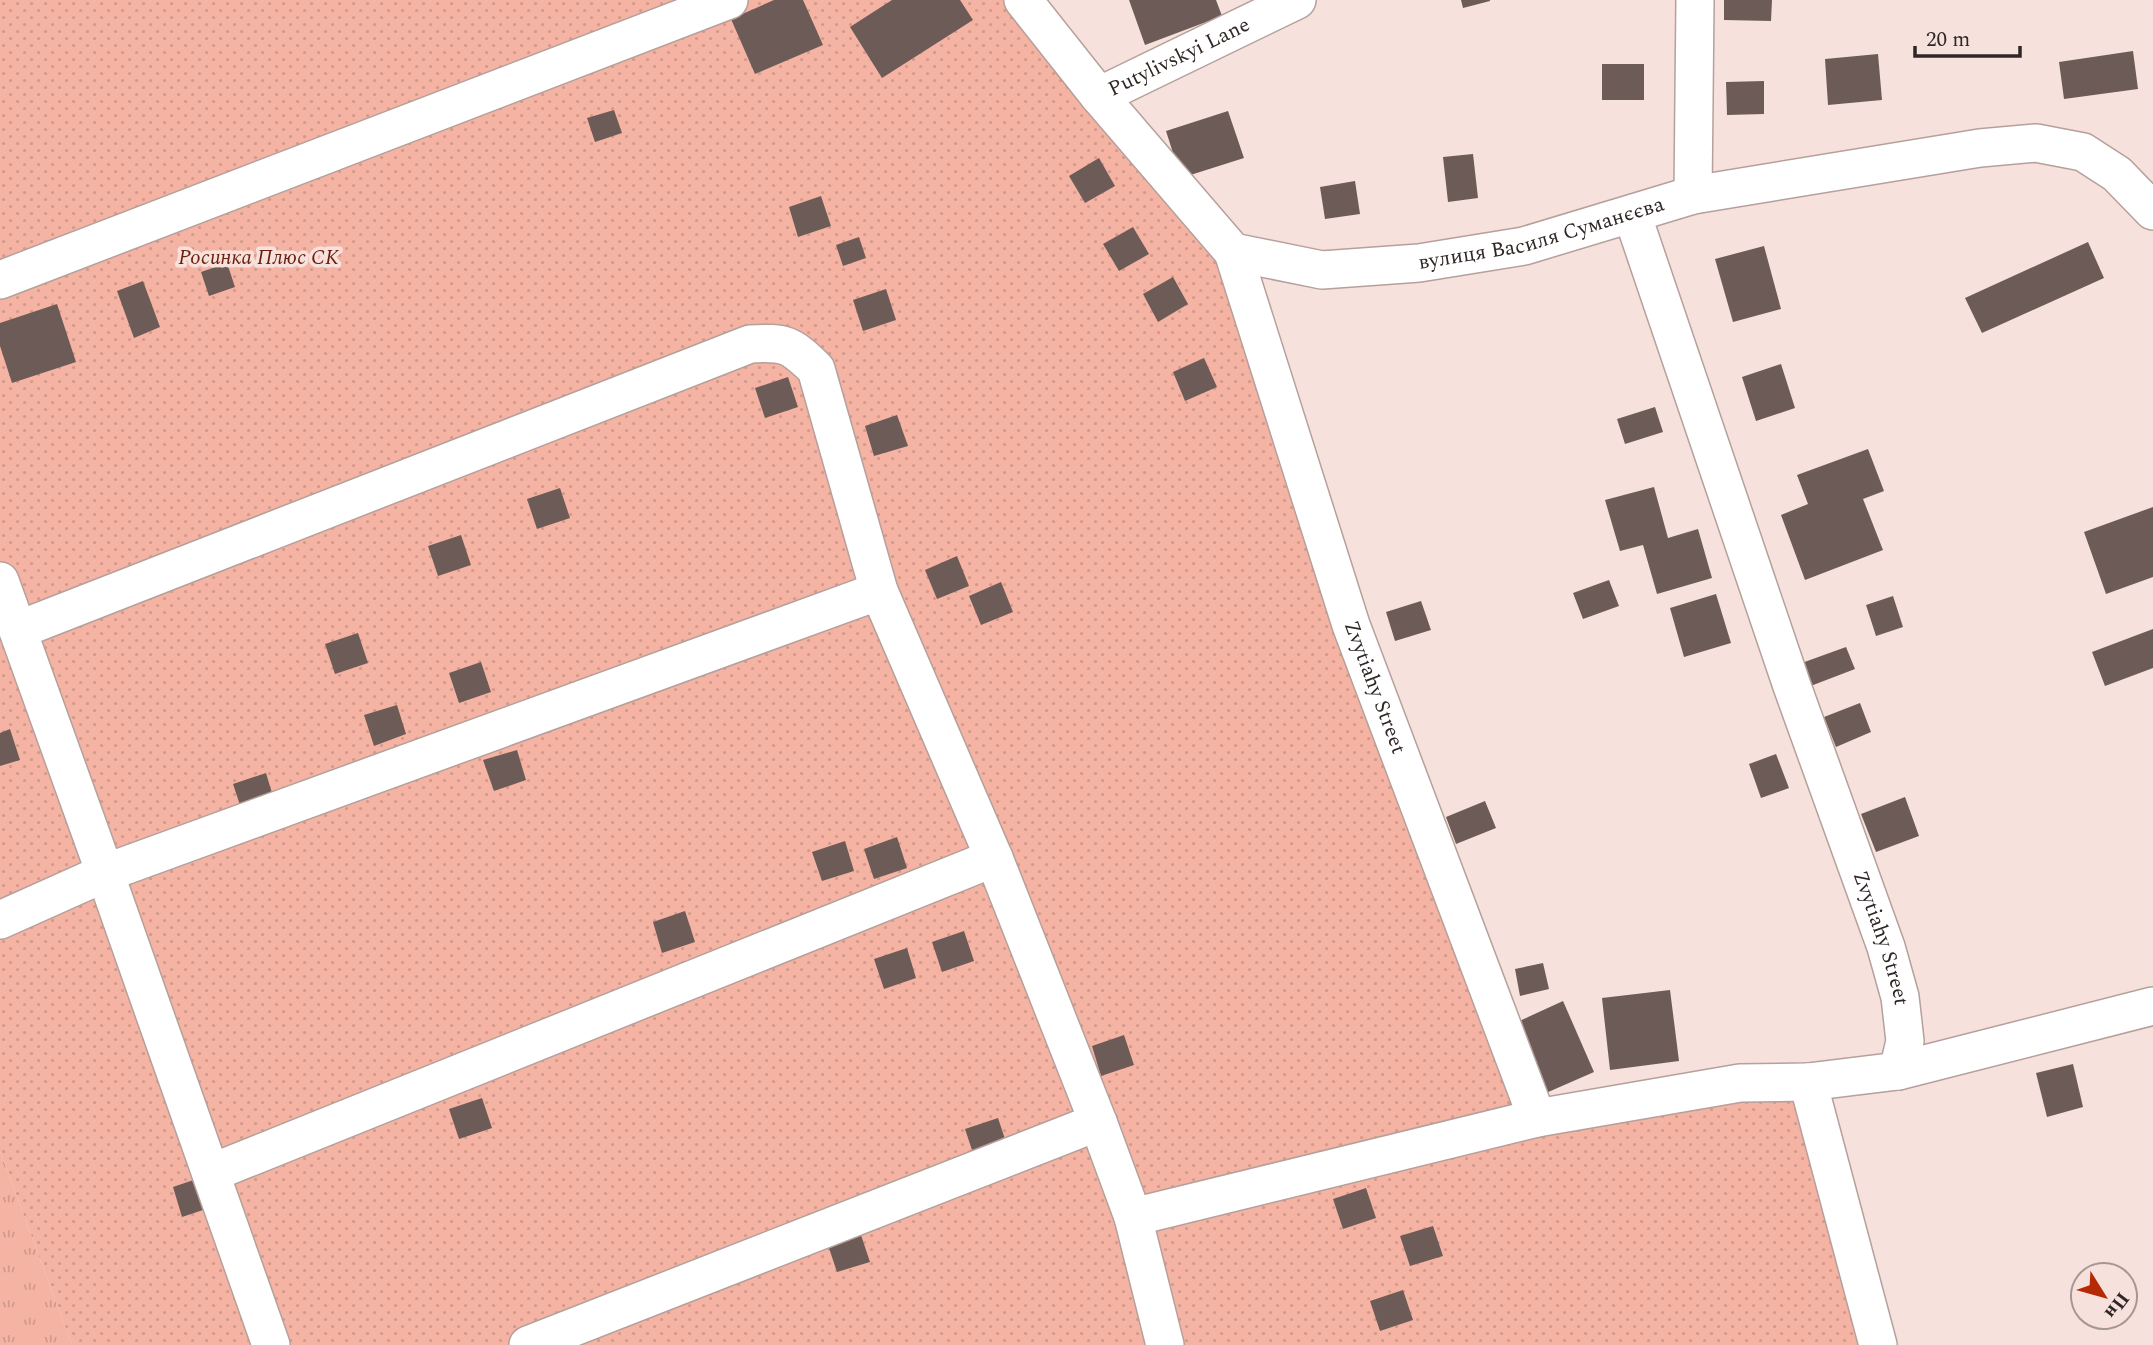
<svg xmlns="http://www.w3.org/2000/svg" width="2153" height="1345" font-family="Spectral,serif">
  <defs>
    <pattern id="grass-tufts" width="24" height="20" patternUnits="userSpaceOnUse" patternTransform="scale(1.75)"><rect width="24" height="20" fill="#f5b3a3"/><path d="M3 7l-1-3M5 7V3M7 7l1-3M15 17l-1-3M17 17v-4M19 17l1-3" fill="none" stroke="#d29a8c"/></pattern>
    <pattern id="garden-dots" width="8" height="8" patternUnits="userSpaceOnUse" patternTransform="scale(1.75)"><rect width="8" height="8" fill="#f5b3a3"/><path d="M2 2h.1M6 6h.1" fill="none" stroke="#d29a8c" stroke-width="1.8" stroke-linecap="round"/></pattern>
  </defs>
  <rect width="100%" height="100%" fill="#f7e1dc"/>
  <path fill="url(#grass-tufts)" d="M 0,1151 L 72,1345 L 0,1345 Z"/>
  <path fill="url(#garden-dots)" d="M 0,0 L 1023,0 L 1233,252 L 1537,1117 L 1808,1082 L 1878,1345 L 72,1345 L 0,1151 Z"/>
  <path fill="#6d5b57" d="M 774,0 L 803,0 L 823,45 L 755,74 L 731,19 Z
    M 892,0 L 960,0 L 973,20 L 882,78 L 850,27 Z
    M 1129,0 L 1216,0 L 1222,16 L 1145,45 Z
    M 1461,0 L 1490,0 L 1490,1 L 1463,8 Z
    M 1724,0 L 1772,0 L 1771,21 L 1724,20 Z
    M 2133,51 L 2138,89 L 2064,99 L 2059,62 Z
    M 1878,54 L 1882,100 L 1828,105 L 1825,59 Z
    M 1602,64 L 1644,64 L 1644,100 L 1602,100 Z
    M 1764,81 L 1764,114 L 1727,115 L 1726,82 Z
    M 614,110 L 622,133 L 595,142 L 587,118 Z
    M 1228,111 L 1244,158 L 1181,178 L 1166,131 Z
    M 1473,154 L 1478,198 L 1448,202 L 1443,157 Z
    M 1099,158 L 1115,186 L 1085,203 L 1069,176 Z
    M 1355,181 L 1360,214 L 1325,219 L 1320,187 Z
    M 821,196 L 831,226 L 798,237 L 789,207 Z
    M 1133,227 L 1149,254 L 1119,271 L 1103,244 Z
    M 859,237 L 866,258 L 843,266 L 836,245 Z
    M 2088,242 L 2104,278 L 1982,333 L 1965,298 Z
    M 1764,246 L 1781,309 L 1733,322 L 1715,259 Z
    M 227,263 L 235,287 L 209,296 L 201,272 Z
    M 1173,277 L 1188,304 L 1158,322 L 1143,294 Z
    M 143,281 L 160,327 L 134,338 L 117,291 Z
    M 886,289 L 896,320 L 863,331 L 853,300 Z
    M 57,304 L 76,362 L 12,383 L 0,346 L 0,323 Z
    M 1204,358 L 1217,387 L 1185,401 L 1173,372 Z
    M 1781,364 L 1795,408 L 1756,421 L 1742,377 Z
    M 788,377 L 798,407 L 765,418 L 755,388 Z
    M 1655,407 L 1663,432 L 1625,444 L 1617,419 Z
    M 897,415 L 908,446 L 874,456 L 865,426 Z
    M 1868,449 L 1884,491 L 1863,499 L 1883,550 L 1805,580 L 1781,515 L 1808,504 L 1797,475 Z
    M 1654,487 L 1668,538 L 1698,529 L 1712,578 L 1657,594 L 1643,545 L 1620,551 L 1605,500 Z
    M 560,488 L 570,518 L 537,529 L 527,499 Z
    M 2153,507 L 2153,577 L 2106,594 L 2084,532 Z
    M 461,535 L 471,565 L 438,576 L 428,546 Z
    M 957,556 L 969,586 L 937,599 L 925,570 Z
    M 1609,580 L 1619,606 L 1583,619 L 1573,593 Z
    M 1001,582 L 1013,612 L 981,625 L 969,596 Z
    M 1716,594 L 1731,643 L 1684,657 L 1670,608 Z
    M 1893,596 L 1903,627 L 1876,636 L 1866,605 Z
    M 1421,601 L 1431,630 L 1395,641 L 1386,612 Z
    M 2153,629 L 2153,668 L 2105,686 L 2092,652 Z
    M 358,633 L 368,663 L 335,674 L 325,644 Z
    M 1846,647 L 1855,669 L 1808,687 L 1799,664 Z
    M 481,662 L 491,692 L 459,703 L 449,673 Z
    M 1860,703 L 1871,732 L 1836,747 L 1824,717 Z
    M 397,705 L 406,734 L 374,746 L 364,715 Z
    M 10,729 L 20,760 L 0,766 L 0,733 Z
    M 517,750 L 526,780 L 494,791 L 483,760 Z
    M 1776,754 L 1789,788 L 1761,798 L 1749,764 Z
    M 266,773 L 275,803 L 243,814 L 233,784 Z
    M 1905,797 L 1919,836 L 1876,852 L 1861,814 Z
    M 1485,801 L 1496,828 L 1456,844 L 1446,817 Z
    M 897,837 L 907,868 L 874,879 L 864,849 Z
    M 845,841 L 854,871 L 822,881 L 812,852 Z
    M 685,911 L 695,942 L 662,953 L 653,922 Z
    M 964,931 L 974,961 L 942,972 L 932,942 Z
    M 907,948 L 916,978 L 884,989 L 874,959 Z
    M 1543,963 L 1549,989 L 1520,996 L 1515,969 Z
    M 1670,990 L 1679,1061 L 1610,1070 L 1602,998 Z
    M 1563,1001 L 1594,1072 L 1546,1093 L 1515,1023 Z
    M 1124,1035 L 1134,1065 L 1101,1076 L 1092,1046 Z
    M 2073,1064 L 2083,1107 L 2047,1117 L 2036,1073 Z
    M 482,1098 L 492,1128 L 459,1139 L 449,1109 Z
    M 998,1118 L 1008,1148 L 975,1159 L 965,1129 Z
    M 205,1176 L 215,1206 L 182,1217 L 173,1187 Z
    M 1366,1188 L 1376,1218 L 1343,1229 L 1333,1199 Z
    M 1433,1226 L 1443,1256 L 1410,1266 L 1400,1236 Z
    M 860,1232 L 870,1262 L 837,1272 L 827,1242 Z
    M 1403,1290 L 1413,1320 L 1380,1331 L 1370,1301 Z"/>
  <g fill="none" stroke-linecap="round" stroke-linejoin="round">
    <defs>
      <g id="minor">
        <path id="s1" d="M 1023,0 L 1099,96 L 1233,252 L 1322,270 L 1419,263 L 1524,246 L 1693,195 L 1980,148 L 2036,143 L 2083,152 L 2117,174 L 2153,211"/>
        <path id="s2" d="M 1099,96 L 1297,0"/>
        <path d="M 1693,195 L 1695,0"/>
        <path id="s3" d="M 1632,214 L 1792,686 L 1886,947 L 1900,997 L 1905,1041 L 1898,1071"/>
        <path id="s4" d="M 1233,252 L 1351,625 L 1537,1118"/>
        <path d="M 0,280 L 729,0"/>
        <path d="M 0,581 L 105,873 L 271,1345"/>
        <path d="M 18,630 L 750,344 C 786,342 790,344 816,369 L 879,591 L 994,858 L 1098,1122 L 1133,1217 L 1165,1345"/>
        <path d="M 0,920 L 105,873 L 879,591"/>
        <path d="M 1808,1082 L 1878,1345"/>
        <path d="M 211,1173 L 994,858"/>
        <path d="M 1133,1217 L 1537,1118 L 1740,1083 L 1808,1082 L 1898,1071 L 2153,1006"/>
        <path d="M 528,1345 L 1098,1122"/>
      </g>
    </defs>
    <use href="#minor" stroke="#b5a09b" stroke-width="40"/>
    <use href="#minor" stroke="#fff" stroke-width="37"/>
  </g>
  <g text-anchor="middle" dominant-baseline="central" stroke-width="7" stroke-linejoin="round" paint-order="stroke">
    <g font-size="21" fill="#2f2725" stroke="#f7e1dc">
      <text stroke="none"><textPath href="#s2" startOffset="89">Putylivskyi Lane</textPath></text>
      <text stroke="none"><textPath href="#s1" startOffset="642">вулиця Василя Суманєєва</textPath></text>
      <text stroke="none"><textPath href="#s4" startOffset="458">Zvytiahy Street</textPath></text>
      <text stroke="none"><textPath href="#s3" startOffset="766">Zvytiahy Street</textPath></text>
    </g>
    <g font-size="21" font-style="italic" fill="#6d1d0b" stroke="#f7e1dc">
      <text x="259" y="258">Росинка Плюс СК</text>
    </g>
  </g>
  <g transform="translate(2104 1296) rotate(127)"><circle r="33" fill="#f7e1dc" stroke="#a79793" stroke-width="2"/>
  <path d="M0-5L12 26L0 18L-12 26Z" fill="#b52a04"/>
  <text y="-10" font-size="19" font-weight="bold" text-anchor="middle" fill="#2f2725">Пн</text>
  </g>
  <path d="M1915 46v10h105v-10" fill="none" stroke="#2f2725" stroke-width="3.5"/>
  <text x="1926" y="46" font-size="21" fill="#2f2725" stroke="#f7e1dc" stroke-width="5" paint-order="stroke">20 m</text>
</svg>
